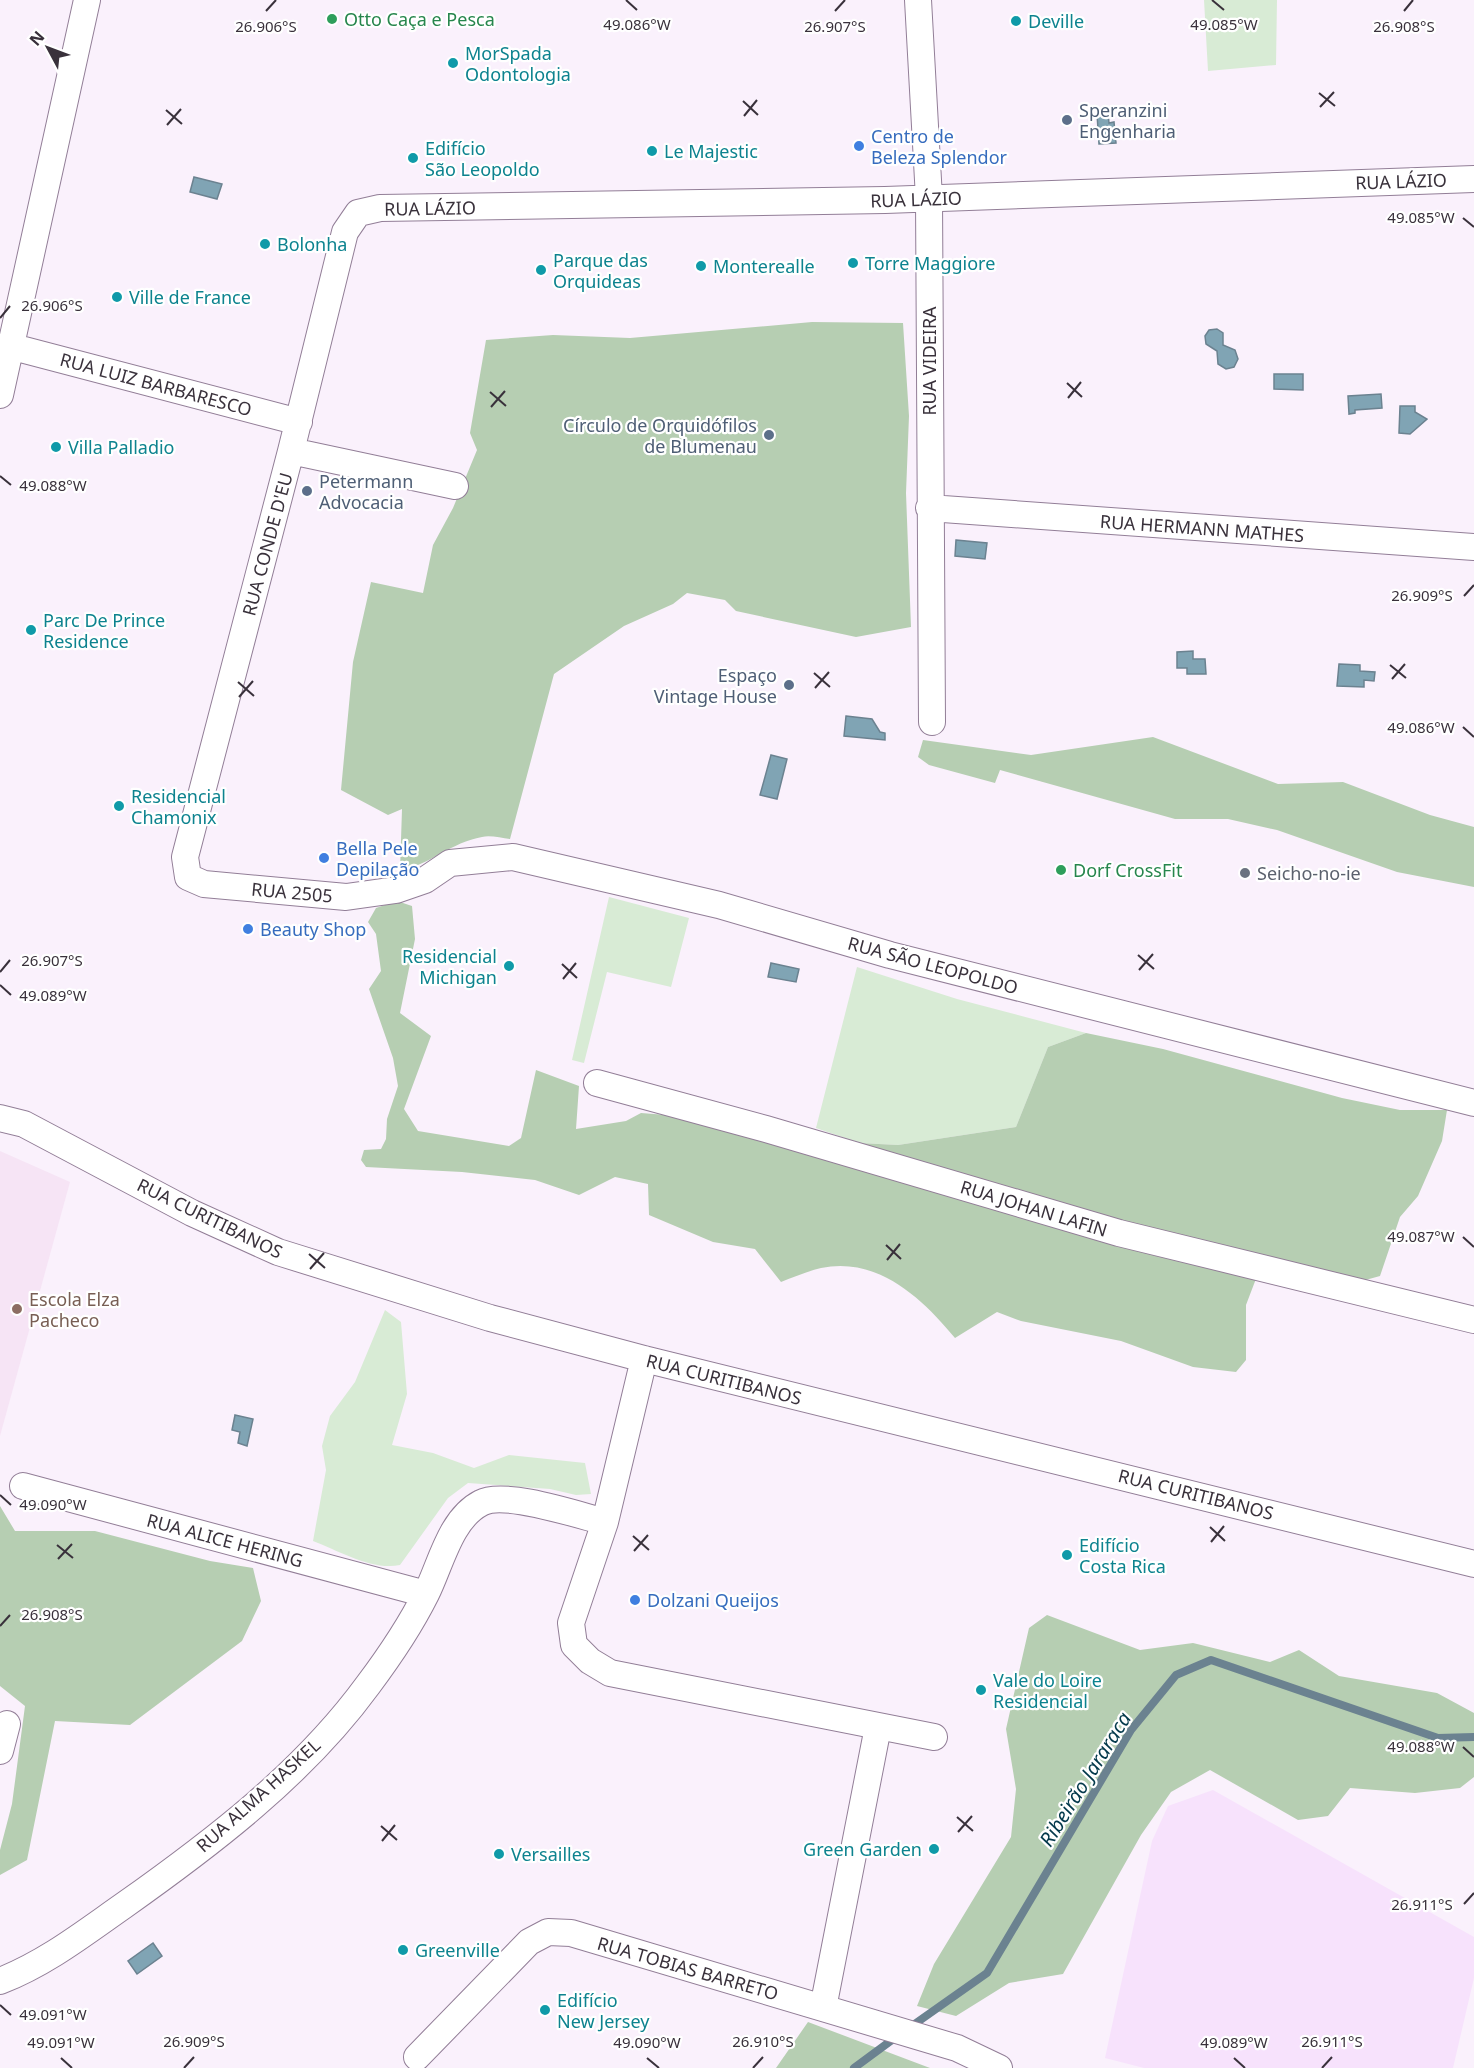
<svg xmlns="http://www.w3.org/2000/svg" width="1474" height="2068" font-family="'Noto Sans',sans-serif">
  <rect width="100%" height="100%" fill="#faf1fc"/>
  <path fill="#f7e2fc" d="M 1213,1790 L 1474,1937 L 1474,1978 L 1453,2068 L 1144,2068 L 1105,2058 L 1152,1841 L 1168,1806 Z"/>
  <path fill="#f6e4f5" d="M 0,1151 L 70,1182 L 0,1436 Z"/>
  <path fill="#d8ebd5" d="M 1204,0 L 1277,0 L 1276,65 L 1208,71 Z
    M 609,897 L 689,918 L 671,987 L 607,972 L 584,1063 L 572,1060 Z
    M 857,967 L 957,999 L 1086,1033 L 1048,1047 L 1016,1127 L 898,1145 L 859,1143 L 816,1128 Z
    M 385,1310 L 401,1322 L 407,1394 L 392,1445 L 433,1453 L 474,1468 L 509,1455 L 585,1463 L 591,1494 L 576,1495 L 550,1489 L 468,1483 L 448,1498 L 400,1565 C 373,1571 339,1551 313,1541 L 326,1470 L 322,1446 L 330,1416 L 355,1382 Z"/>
  <path fill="#b6ceb2" d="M 812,322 L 903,323 L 909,416 L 906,493 L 911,627 L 856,637 L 736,611 L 725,600 L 687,593 L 673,604 L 624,626 L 554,674 L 510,839 C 501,838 490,835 482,837 C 452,842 429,865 400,871 L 402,809 L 388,815 L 341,790 L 353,662 L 371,582 L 423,593 L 433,545 L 453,508 L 477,450 L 470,433 L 486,340 L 553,335 L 630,338 Z
    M 1153,737 L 1278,784 L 1343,782 L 1430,815 L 1474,827 L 1474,887 L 1397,872 L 1277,830 L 1228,819 L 1175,819 L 1000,770 L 995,783 L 929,765 L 918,757 L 923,740 L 1031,755 Z
    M 397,901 L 412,906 L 415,939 L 400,1013 L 431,1036 L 404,1109 L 418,1131 L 509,1146 L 521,1138 L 536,1070 L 579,1086 L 576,1129 L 626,1121 L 641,1113 L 692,1117 L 836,1159 L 859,1143 L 898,1145 L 1016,1127 L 1048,1047 L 1086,1033 L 1163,1049 L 1342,1098 L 1400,1110 L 1447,1110 L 1442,1141 L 1418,1196 L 1400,1217 L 1380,1276 L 1351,1284 L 1262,1263 L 1246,1305 L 1246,1360 L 1236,1372 L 1193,1367 L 1121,1341 L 1021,1321 L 997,1312 L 955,1338 C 922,1298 877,1256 821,1268 C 808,1271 794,1277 781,1282 L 755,1249 L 713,1242 L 649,1215 L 648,1184 L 615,1177 L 579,1195 L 535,1180 L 462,1172 L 366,1167 L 361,1160 L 364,1150 L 381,1149 L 386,1139 L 387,1119 L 398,1086 L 393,1058 L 369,989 L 381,971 L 376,934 L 368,922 L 376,908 Z
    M 0,1506 L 15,1531 L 95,1531 L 210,1561 L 253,1568 L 261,1601 L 242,1641 L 130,1725 L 55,1721 L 27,1860 L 0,1875 L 0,1850 L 12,1804 L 25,1706 L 0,1686 Z
    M 1047,1615 L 1140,1650 L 1193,1643 L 1270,1662 L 1299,1650 L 1339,1676 L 1437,1693 L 1474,1713 L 1474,1777 L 1460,1788 L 1415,1793 L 1350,1788 L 1328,1816 L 1298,1820 L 1210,1770 L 1171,1792 L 1141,1835 L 1063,1974 L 1009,1983 L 956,2016 L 917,2006 L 934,1964 L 1011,1837 L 1016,1789 L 1006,1729 L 1029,1628 Z
    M 808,2022 L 930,2068 L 776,2068 Z"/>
  <path fill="#80a4b4" stroke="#6b8290" stroke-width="1.5" d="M 1108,113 L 1109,123 L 1114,122 L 1116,143 L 1099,144 L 1097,114 Z
    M 194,177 L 222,184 L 217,199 L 190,192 Z
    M 1217,329 L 1223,333 L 1223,345 L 1235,350 L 1238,359 L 1234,367 L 1226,369 L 1218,364 L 1217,351 L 1206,344 L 1205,336 L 1209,330 Z
    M 1274,374 L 1303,374 L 1303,390 L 1274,389 Z
    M 1381,394 L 1382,408 L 1355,410 L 1355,413 L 1349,414 L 1348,396 Z
    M 1400,406 L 1415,406 L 1415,412 L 1427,419 L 1410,434 L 1399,433 Z
    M 956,540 L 987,543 L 985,559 L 955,556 Z
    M 1193,651 L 1193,659 L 1205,659 L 1206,674 L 1187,674 L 1187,668 L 1177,668 L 1177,652 Z
    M 1339,664 L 1360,665 L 1360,671 L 1375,672 L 1374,681 L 1364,680 L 1364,687 L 1337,686 Z
    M 846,716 L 872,719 L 880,732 L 885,733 L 885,740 L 844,736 Z
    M 771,755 L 787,759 L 777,799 L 760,795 Z
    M 771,963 L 799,969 L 796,982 L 768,977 Z
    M 235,1415 L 253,1419 L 247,1446 L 238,1443 L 240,1432 L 232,1430 Z
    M 153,1943 L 162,1956 L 137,1974 L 128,1961 Z"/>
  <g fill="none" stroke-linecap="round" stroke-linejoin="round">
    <path stroke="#6b8290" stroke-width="8" d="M 909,2028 L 987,1973 L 1131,1730 L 1176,1675 L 1211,1660 L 1438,1738 L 1474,1737
      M 854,2068 L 896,2037"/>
    <defs>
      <path id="minor" d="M 918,0 L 929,198 L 932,722
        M 1474,179 L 885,200 L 380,208 L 358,213 L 345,232 L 291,451 L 185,857 L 188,877 L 204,884 L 346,897 L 396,890 L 425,880 L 450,863 L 513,857 L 719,905 L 890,955 L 1474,1103
        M 13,347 L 299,422
        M 0,395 L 87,0
        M 291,451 L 455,486
        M 929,508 L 1474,547
        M 597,1083 L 766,1129 L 1119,1233 L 1474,1320
        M 0,1118 L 24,1124 L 192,1213 L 278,1252 L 490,1318 L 644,1359 L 1474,1564
        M 644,1359 L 605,1522 L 571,1623 L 574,1645 L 590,1661 L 610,1673 L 934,1737
        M 23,1486 L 426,1594
        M 0,1751 L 7,1724
        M 0,1981 C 46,1963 83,1934 123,1906 C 212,1843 303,1774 368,1685 C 389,1657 410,1626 426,1594 C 441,1564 450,1519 481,1503 C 504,1490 578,1515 605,1522
        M 823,2008 L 878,1727
        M 417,2057 L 529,1942 L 548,1932 L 571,1933 L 957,2048 L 999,2068"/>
    </defs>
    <use href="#minor" stroke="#927e97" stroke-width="28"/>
    <use href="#minor" stroke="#fff" stroke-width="26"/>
  </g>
  <path fill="none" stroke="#39313b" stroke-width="2" d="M 626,0 L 637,10M 1212,0 L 1224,10M 266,11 L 276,0M 835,11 L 845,0M 1404,11 L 1413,0M 1319,93 L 1335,106M 743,101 L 758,115M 1320,107 L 1334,92M 166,110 L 182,124M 744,116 L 757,100M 167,125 L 181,109M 1463,218 L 1474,227M 0,318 L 10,306M 1067,383 L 1082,397M 490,392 L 506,406M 1068,398 L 1081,382M 491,407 L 505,391M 0,476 L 11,485M 1464,596 L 1474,585M 1390,665 L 1406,678M 814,673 L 830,687M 1392,679 L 1405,664M 238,682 L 254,696M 815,688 L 829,672M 239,697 L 253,681M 1463,727 L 1474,737M 1138,955 L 1154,969M 562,964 L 577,978M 1139,970 L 1153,954M 0,972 L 10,960M 563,979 L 576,963M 0,985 L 11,995M 1463,1237 L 1474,1247M 886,1245 L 901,1259M 309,1254 L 325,1268M 887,1260 L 900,1244M 310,1269 L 324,1253M 0,1495 L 11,1505M 1210,1527 L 1225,1541M 633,1536 L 649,1550M 1211,1542 L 1224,1526M 57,1545 L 73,1558M 634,1551 L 648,1535M 58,1559 L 72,1544M 0,1626 L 10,1615M 1463,1747 L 1474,1757M 957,1817 L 973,1831M 381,1826 L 397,1840M 958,1832 L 972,1816M 382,1841 L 395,1825M 1464,1904 L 1474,1893M 0,2005 L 11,2015M 61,2058 L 72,2068M 647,2058 L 659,2068M 1234,2058 L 1245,2068M 184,2068 L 194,2057M 753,2068 L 763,2057M 1322,2068 L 1332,2057"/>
  <g fill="#2e9e5b" stroke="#fff" stroke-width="2">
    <circle cx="332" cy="19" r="6"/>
    <circle cx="1061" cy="870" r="6"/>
  </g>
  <g fill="#0f9aa8" stroke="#fff" stroke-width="2">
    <circle cx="1016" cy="21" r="6"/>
    <circle cx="453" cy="63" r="6"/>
    <circle cx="652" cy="151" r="6"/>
    <circle cx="413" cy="158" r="6"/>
    <circle cx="265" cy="244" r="6"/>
    <circle cx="853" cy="263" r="6"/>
    <circle cx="701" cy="266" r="6"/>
    <circle cx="541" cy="270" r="6"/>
    <circle cx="117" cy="297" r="6"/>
    <circle cx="56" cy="447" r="6"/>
    <circle cx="31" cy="630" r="6"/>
    <circle cx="119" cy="806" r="6"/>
    <circle cx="509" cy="966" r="6"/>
    <circle cx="1067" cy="1555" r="6"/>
    <circle cx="981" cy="1690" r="6"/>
    <circle cx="934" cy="1849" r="6"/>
    <circle cx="499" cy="1854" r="6"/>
    <circle cx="403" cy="1950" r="6"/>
    <circle cx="545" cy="2010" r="6"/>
  </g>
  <g fill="#5c6f8a" stroke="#fff" stroke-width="2">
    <circle cx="1067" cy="120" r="6"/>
    <circle cx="769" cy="435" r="6"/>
    <circle cx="307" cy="491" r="6"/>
    <circle cx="789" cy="685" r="6"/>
  </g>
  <g fill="#3f7fe0" stroke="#fff" stroke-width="2">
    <circle cx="859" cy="146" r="6"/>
    <circle cx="324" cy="858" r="6"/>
    <circle cx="248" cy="929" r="6"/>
    <circle cx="635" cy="1600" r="6"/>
  </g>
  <circle fill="#6b7280" stroke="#fff" stroke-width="2" cx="1245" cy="873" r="6"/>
  <circle fill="#8d6e63" stroke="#fff" stroke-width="2" cx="17" cy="1309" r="6"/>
  <g text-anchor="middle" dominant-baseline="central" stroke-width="4.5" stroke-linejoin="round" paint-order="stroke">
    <g font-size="18" fill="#27864d" stroke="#fff" text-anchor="start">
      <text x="344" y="19">Otto Caça e Pesca</text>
      <text x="1073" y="870">Dorf CrossFit</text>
    </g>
    <g font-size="18" fill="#0d838f" stroke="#fff" text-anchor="start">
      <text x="1028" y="21">Deville</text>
      <text x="465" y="53">MorSpada<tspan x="465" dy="21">Odontologia</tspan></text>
      <text x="425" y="148">Edifício<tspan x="425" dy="21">São Leopoldo</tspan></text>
      <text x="664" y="151">Le Majestic</text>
      <text x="277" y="244">Bolonha</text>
      <text x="553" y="260">Parque das<tspan x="553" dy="21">Orquideas</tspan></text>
      <text x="865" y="263">Torre Maggiore</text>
      <text x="713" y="266">Monterealle</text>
      <text x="129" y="297">Ville de France</text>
      <text x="68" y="447">Villa Palladio</text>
      <text x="43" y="620">Parc De Prince<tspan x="43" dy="21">Residence</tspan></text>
      <text x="131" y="796">Residencial<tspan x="131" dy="21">Chamonix</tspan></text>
      <text x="497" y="956" text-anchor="end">Residencial<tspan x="497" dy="21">Michigan</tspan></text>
      <text x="1079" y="1545">Edifício<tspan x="1079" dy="21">Costa Rica</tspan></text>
      <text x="993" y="1680">Vale do Loire<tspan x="993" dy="21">Residencial</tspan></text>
      <text x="922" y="1849" text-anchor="end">Green Garden</text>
      <text x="511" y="1854">Versailles</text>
      <text x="415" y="1950">Greenville</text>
      <text x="557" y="2000">Edifício<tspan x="557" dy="21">New Jersey</tspan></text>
    </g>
    <g font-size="18" fill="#4e5e75" stroke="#fff" text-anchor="start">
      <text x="1079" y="110">Speranzini<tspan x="1079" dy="21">Engenharia</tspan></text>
      <text x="757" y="425" text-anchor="end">Círculo de Orquidófilos<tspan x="757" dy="21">de Blumenau</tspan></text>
      <text x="319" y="481">Petermann<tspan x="319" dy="21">Advocacia</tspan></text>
      <text x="777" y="675" text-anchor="end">Espaço<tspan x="777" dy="21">Vintage House</tspan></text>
    </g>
    <g font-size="18" fill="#366cbe" stroke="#fff" text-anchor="start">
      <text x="871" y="136">Centro de<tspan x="871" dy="21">Beleza Splendor</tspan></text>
      <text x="336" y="848">Bella Pele<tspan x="336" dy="21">Depilação</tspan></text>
      <text x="260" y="929">Beauty Shop</text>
      <text x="647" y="1600">Dolzani Queijos</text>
    </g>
    <g font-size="18" fill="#39313b" stroke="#fff">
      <text transform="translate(1401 181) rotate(-2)">RUA LÁZIO</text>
      <text transform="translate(916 199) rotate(-2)">RUA LÁZIO</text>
      <text transform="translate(430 208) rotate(-1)">RUA LÁZIO</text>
      <text transform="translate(929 361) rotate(-90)">RUA VIDEIRA</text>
      <text transform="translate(156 384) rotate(15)">RUA LUIZ BARBARESCO</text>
      <text transform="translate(1202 528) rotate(4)">RUA HERMANN MATHES</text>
      <text transform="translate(267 544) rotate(-75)">RUA CONDE D'EU</text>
      <text transform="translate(292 892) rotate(5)">RUA 2505</text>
      <text transform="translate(933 965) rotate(15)">RUA SÃO LEOPOLDO</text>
      <text transform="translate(1034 1208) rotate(17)">RUA JOHAN LAFIN</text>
      <text transform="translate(210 1218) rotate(26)">RUA CURITIBANOS</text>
      <text transform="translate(724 1379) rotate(14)">RUA CURITIBANOS</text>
      <text transform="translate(1196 1494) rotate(14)">RUA CURITIBANOS</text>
      <text transform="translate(225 1540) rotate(15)">RUA ALICE HERING</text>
      <text transform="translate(258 1795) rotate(-42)">RUA ALMA HASKEL</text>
      <text transform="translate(688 1968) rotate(16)">RUA TOBIAS BARRETO</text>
    </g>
    <g font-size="18" fill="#5b616d" stroke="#fff" text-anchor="start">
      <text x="1257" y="873">Seicho-no-ie</text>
    </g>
    <g font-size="18" fill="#785e54" stroke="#fff" text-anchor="start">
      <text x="29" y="1299">Escola Elza<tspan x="29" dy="21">Pacheco</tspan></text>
    </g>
    <g font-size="20" font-style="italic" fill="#03394b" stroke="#fff">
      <text transform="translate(1085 1779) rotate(-58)">Ribeirão Jararaca</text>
    </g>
  </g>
  <g font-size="15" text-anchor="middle" fill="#39313b" stroke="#fff" stroke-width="4.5" stroke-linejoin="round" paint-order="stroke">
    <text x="637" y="30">49.086°W</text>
    <text x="1224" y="30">49.085°W</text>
    <text x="266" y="32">26.906°S</text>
    <text x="835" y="32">26.907°S</text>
    <text x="1404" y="32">26.908°S</text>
    <text x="1421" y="223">49.085°W</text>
    <text x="52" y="311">26.906°S</text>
    <text x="53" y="491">49.088°W</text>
    <text x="1422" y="601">26.909°S</text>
    <text x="1421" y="733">49.086°W</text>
    <text x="52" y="966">26.907°S</text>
    <text x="53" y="1001">49.089°W</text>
    <text x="1421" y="1242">49.087°W</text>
    <text x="53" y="1510">49.090°W</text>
    <text x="52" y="1620">26.908°S</text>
    <text x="1421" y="1752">49.088°W</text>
    <text x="1422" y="1910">26.911°S</text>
    <text x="53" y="2020">49.091°W</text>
    <text x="194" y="2047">26.909°S</text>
    <text x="763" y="2047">26.910°S</text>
    <text x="1332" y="2047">26.911°S</text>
    <text x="61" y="2048">49.091°W</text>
    <text x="647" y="2048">49.090°W</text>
    <text x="1234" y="2048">49.089°W</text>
  </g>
  <g transform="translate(48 48) rotate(311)" stroke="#ffffff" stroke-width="4.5" paint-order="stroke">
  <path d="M0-4.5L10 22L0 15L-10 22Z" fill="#39313b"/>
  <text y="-9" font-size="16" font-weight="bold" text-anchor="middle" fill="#39313b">N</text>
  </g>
</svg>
